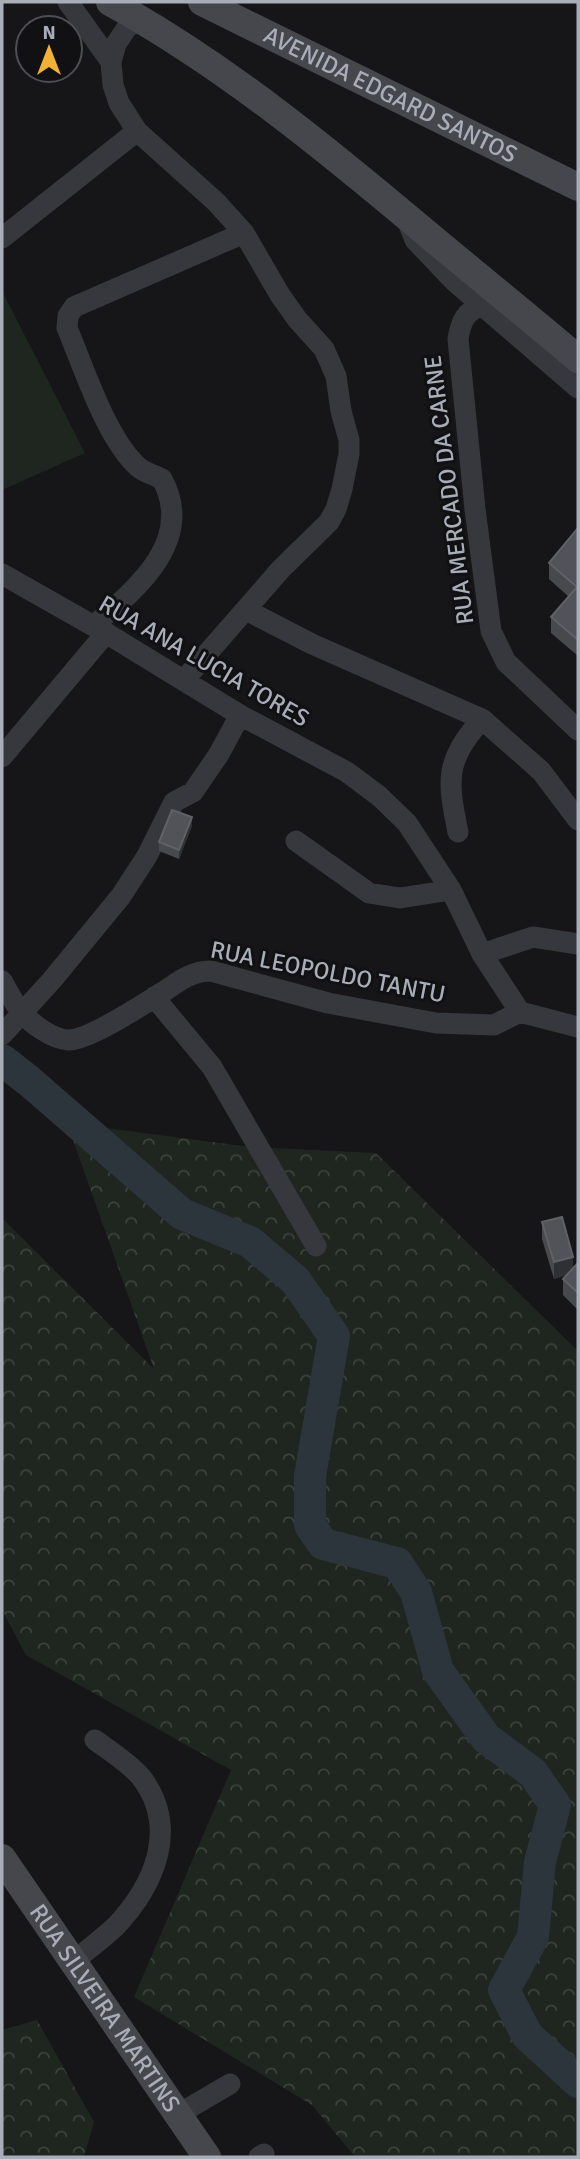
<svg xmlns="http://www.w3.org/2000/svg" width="580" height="2159" font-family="Signika,sans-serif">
  <defs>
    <pattern id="forest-crowns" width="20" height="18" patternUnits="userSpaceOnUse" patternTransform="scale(1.75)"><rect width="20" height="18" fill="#1e261f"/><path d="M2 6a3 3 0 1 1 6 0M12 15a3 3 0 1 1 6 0" fill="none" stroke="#3c433d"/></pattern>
  </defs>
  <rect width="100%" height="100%" fill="#161618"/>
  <path fill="#1e261f" d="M 2,291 L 85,453 L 2,490 Z"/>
  <path fill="url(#forest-crowns)" d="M 67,1123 L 251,1147 L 376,1153 L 578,1351 L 578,2157 L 355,2157 L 312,2105 L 134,1997 L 231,1770 L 26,1655 L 2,1610 L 2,1218 L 154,1369 Z
    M 37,2020 L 94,2122 L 84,2157 L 2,2157 L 2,2030 Z"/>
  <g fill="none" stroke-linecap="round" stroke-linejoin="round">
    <path stroke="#2c353c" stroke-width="32" d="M 2,1060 L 29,1081 L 182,1214 L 250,1242 L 295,1280 L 334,1336 L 310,1476 L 310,1525 L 323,1544 L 397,1563 L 416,1592 L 438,1671 L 486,1738 L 533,1773 L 555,1805 L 540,1862 L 533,1937 L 504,1990 L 527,2035 L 578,2082"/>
    <path stroke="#37383d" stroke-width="21" d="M 68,2 L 111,62
      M 145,21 L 128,26 L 116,44 L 111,62 L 113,85 L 119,103 L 137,131 L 216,202 L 244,233 L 280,295 L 297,319 L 324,349 L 336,376 L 341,411 L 349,440 L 349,454 L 342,489 L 336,509 L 329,522 L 281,569 L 184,680
      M 408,222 L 415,240 L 454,281 L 578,388
      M 2,238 L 137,131
      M 482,305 C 465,312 461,321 458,339 L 475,509 L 491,631 L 506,662 L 578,730
      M 2,574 L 106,633 L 240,715 L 347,772 L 379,796 L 407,823 L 451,890 L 482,954 L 520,1012 L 578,1027
      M 246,610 L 312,644 L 482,719 L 541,771 L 578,820
      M 93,626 C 135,590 196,541 162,479 C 155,475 145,473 138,467 C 106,438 84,368 67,328 L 68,316 L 74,307 L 244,233
      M 2,757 L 106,633
      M 458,832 C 447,779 445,761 482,719
      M 296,841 L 369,893 L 400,898 L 451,890
      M 482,954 L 533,937 L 578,944
      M 2,981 C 8,991 14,1004 22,1013 C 32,1024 52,1039 68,1040 C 90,1040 142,1005 163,992 C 178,982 191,971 211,971 L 328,1003 L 436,1023 L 494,1025 L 520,1012
      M 154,997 L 212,1067 L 316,1246
      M 2,1035 L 52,980 L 121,896 L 147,856 L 174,802 L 193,792 L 219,754 L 240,715
      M 74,1961 C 87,1950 102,1939 115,1927 C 154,1886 180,1828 141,1777 C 129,1763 110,1751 95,1740
      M 177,2115 L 230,2084
      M 259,2157 L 264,2154"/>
    <g stroke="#45474d" stroke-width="28">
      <path d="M 110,2 C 226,66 330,152 431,237 C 480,278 530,318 578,359"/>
      <path id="s1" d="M 202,2 L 578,187"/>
      <path id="s2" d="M 2,1858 L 207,2157"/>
    </g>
  </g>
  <path fill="#47494d" d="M 578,528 L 578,656 L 551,633 L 551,617 L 569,597 L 549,579 L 549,563 Z
    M 192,826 L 179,859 L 159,851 L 159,842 Z
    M 542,1222 L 573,1267 L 578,1265 L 578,1310 L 563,1295 L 563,1279 L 566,1275 L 554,1279 L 542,1239 Z"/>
  <path fill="#2f3033" d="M 192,817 L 192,826 L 179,859 L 179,850 Z
    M 573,1257 L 573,1273 L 554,1279 L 554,1262 Z"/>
  <path fill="#525359" stroke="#5f6168" stroke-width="2" d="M 578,528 L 578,640 L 551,617 L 577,587 L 549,563 Z
    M 172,810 L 192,817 L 179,850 L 159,842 Z
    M 562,1217 L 573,1257 L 554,1262 L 542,1222 Z
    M 577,1264 L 578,1265 L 578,1293 L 563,1279 Z"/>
  <g text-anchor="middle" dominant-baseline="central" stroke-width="6" stroke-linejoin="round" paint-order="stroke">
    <g font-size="24" fill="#a8adb8" stroke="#111113">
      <text stroke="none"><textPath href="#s1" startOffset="210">AVENIDA EDGARD SANTOS</textPath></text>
      <text transform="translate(449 490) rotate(-97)">RUA MERCADO DA CARNE</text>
      <text transform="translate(204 661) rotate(30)">RUA ANA LUCIA TORES</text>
      <text transform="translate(328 972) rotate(11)">RUA LEOPOLDO TANTU</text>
      <text stroke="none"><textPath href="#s2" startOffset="182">RUA SILVEIRA MARTINS</textPath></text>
    </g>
  </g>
  <rect width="580" height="2159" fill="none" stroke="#a8adb8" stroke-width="7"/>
  <g transform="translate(49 49)"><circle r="33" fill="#111113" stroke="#4d4f55" stroke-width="2"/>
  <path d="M0-5L12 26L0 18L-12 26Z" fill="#f2b134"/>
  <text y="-10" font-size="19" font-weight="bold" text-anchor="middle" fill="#a8adb8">N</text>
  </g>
</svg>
